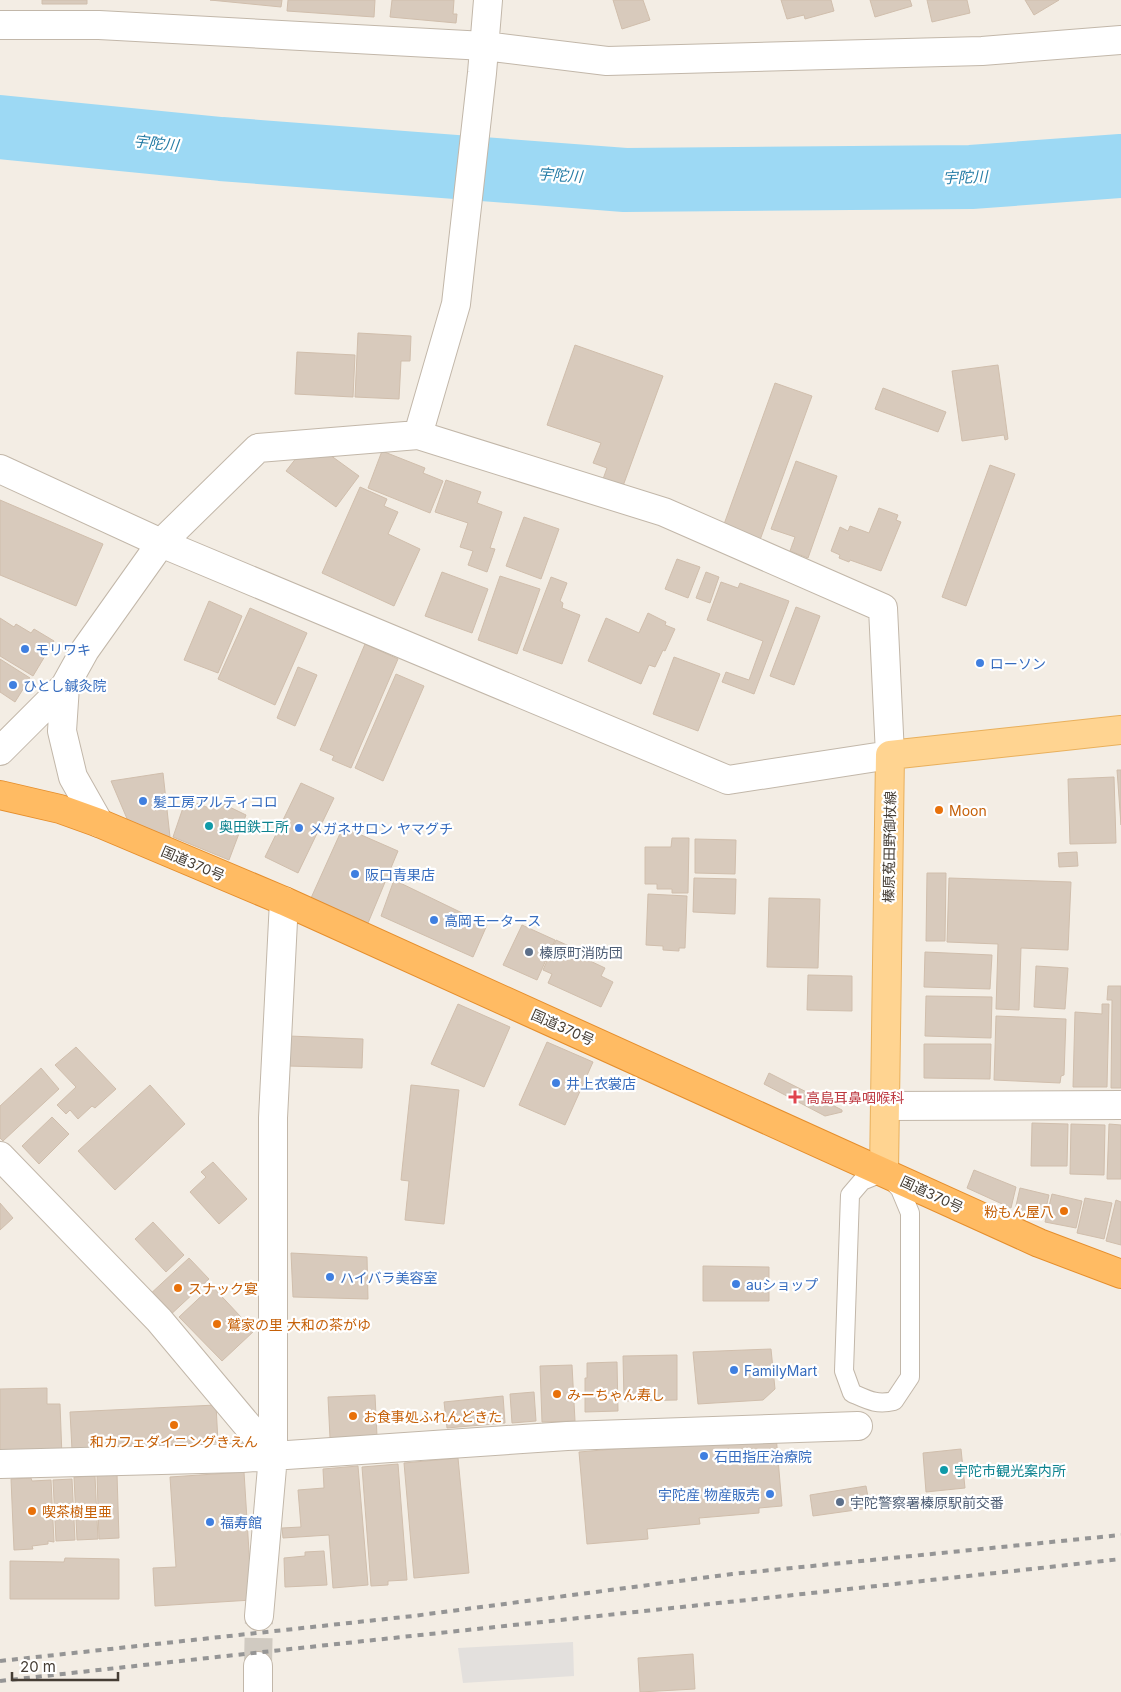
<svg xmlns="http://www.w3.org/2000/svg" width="1121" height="1692" font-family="Inter,'Noto Sans JP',sans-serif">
  <rect width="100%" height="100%" fill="#f3ede4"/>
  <path fill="#e3e0dd" d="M 573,1642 L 574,1676 L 463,1683 L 458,1648 Z"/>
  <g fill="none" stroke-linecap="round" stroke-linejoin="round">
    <path stroke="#9dd9f4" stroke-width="64" d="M 0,127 L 221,149 L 625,180 L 971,177 L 1121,166"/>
  </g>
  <path fill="#d8cabc" stroke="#d0beac" d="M 42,0 L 87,0 L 87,4 L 42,4 Z
    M 210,0 L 282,0 L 281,7 Z
    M 288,0 L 375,0 L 374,17 L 287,11 Z
    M 392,0 L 454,0 L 453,14 L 457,14 L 456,23 L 390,17 Z
    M 613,0 L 643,0 L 650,20 L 622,29 Z
    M 781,0 L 831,0 L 834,11 L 805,19 L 804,15 L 787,19 Z
    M 870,0 L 910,0 L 912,6 L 875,17 Z
    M 927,0 L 967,0 L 970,13 L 932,22 Z
    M 1025,0 L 1059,0 L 1034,15 Z
    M 358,333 L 411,336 L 410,361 L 401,361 L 399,399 L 355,397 Z
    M 575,345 L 663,376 L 623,486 L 603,479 L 607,468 L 593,463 L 601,443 L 547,425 Z
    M 297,352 L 355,355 L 353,397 L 295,394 Z
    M 998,365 L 1008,439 L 1005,440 L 1004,435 L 962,441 L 952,371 Z
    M 775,383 L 812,396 L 760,540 L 723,527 Z
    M 883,388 L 946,412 L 938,432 L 875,409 Z
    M 319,447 L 359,476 L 336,507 L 286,471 L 301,452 Z
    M 382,451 L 425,468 L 423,473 L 443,481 L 430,513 L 368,488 Z
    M 796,461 L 837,476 L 808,558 L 790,551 L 795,537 L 771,529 Z
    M 990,465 L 1015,474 L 966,606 L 942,597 Z
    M 446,480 L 481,492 L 477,503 L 502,512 L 490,548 L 495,549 L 487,572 L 468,565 L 473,551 L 460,547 L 468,523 L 435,512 Z
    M 360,487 L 387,499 L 384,506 L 398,512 L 388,534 L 420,549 L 394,606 L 322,573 Z
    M 0,500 L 103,544 L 76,606 L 0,575 Z
    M 879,508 L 898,515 L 896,520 L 901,522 L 881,571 L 850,560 L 849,562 L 839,558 L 840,555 L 831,551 L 840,527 L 848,531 L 850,526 L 869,533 Z
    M 524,517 L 559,529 L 541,579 L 506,566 Z
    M 677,559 L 700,567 L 688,598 L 665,589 Z
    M 442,572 L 488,589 L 472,633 L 425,616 Z
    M 706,572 L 719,577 L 710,603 L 696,598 Z
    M 500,576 L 540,589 L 517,654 L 478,640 Z
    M 551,577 L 567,583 L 560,601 L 563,603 L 562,608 L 580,615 L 562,664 L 523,650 Z
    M 721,582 L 738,588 L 740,583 L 789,601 L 754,694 L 722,682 L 726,672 L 749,680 L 763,641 L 707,620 Z
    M 209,601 L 242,616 L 218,673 L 184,660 Z
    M 796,607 L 820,616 L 794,685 L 770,676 Z
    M 250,608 L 307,633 L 275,705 L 218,679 Z
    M 648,613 L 666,622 L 665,625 L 675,629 L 665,651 L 663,650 L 655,667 L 649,665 L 641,684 L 588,661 L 606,618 L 639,633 Z
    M 0,618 L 14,627 L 16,624 L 31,633 L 34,629 L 54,641 L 33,676 L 0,656 Z
    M 365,644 L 398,659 L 351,768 L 332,760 L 334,756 L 320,750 Z
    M 674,657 L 720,674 L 698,731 L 653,714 Z
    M 0,659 L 30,678 L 15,702 L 0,692 Z
    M 298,667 L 317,675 L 295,726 L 277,718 Z
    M 396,674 L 424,686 L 383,781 L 355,768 Z
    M 1117,770 L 1121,770 L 1121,825 Z
    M 163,773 L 170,837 L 128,821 L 111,781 Z
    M 1114,777 L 1116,843 L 1070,844 L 1068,779 Z
    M 301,783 L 334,798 L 298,873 L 265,857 Z
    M 186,799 L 209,808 L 213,799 L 246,815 L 229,860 L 173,837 Z
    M 343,827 L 398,851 L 368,923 L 311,898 Z
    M 672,838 L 689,838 L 688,893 L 672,893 L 672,889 L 657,889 L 657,884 L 645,884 L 645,847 L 671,847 Z
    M 695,839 L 736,840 L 735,874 L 695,873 Z
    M 1077,852 L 1078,866 L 1059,867 L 1058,853 Z
    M 927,873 L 946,873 L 945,941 L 926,941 Z
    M 694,878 L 736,879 L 735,914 L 693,912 Z
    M 949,878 L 1071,882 L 1068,950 L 1021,948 L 1019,1010 L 996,1009 L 998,944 L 947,942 Z
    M 394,880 L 487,925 L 473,957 L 381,916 Z
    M 648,894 L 687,896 L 685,948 L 679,948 L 679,951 L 663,950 L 663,946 L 646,945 Z
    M 769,898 L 820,899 L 818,968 L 767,967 Z
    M 522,925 L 555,940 L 537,980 L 503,965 Z
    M 556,940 L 571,947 L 569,951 L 605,968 L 601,976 L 613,982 L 601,1007 L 548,983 L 552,974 L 543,970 Z
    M 925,952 L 992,955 L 990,989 L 924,987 Z
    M 1036,966 L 1068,968 L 1065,1009 L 1034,1007 Z
    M 808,975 L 852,976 L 852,1011 L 807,1010 Z
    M 1108,986 L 1121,986 L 1121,1088 L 1111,1088 L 1112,1000 L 1107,1000 Z
    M 926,996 L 992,997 L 991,1038 L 925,1036 Z
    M 458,1004 L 510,1027 L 484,1087 L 431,1064 Z
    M 1102,1004 L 1109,1004 L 1107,1087 L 1073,1087 L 1075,1012 L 1102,1014 Z
    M 996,1016 L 1066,1019 L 1064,1075 L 1061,1076 L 1060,1083 L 994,1080 Z
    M 289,1036 L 363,1039 L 362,1068 L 288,1066 Z
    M 547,1042 L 593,1062 L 565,1125 L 519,1105 Z
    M 924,1044 L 991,1044 L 990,1079 L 924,1078 Z
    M 76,1047 L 116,1089 L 95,1108 L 92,1106 L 78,1119 L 70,1110 L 66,1114 L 57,1105 L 76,1087 L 55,1065 Z
    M 41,1068 L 59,1089 L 3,1141 L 0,1138 L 0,1106 Z
    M 769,1073 L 842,1110 L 842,1112 L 825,1116 L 764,1084 Z
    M 150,1085 L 185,1124 L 115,1190 L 78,1151 Z
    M 411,1085 L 459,1090 L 444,1224 L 405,1220 L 409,1181 L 401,1180 Z
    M 52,1117 L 69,1134 L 39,1164 L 22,1146 Z
    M 1032,1123 L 1068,1124 L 1067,1166 L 1031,1166 Z
    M 1071,1124 L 1105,1125 L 1104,1175 L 1070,1174 Z
    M 1109,1124 L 1121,1125 L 1121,1179 L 1107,1179 Z
    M 213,1162 L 247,1199 L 219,1224 L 190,1192 L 206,1177 L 201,1172 Z
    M 974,1170 L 1016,1187 L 1011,1208 L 967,1188 Z
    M 1020,1188 L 1049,1195 L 1044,1217 L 1015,1210 Z
    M 1052,1194 L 1082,1201 L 1076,1228 L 1045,1222 Z
    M 1085,1198 L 1112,1203 L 1104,1239 L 1077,1233 Z
    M 1116,1200 L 1121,1202 L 1121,1245 L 1106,1241 Z
    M 0,1203 L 13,1218 L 0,1230 Z
    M 153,1222 L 184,1255 L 166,1272 L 135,1239 Z
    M 291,1253 L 367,1257 L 368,1299 L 293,1297 Z
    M 189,1258 L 209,1279 L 167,1318 L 147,1297 Z
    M 703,1266 L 769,1267 L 769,1301 L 703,1301 Z
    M 212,1286 L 254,1331 L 222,1361 L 179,1317 Z
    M 771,1349 L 775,1389 L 763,1400 L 698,1404 L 693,1352 Z
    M 677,1355 L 677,1400 L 624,1401 L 623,1356 Z
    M 617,1362 L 618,1411 L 585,1412 L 585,1378 L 587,1378 L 587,1363 Z
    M 572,1365 L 575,1421 L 542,1422 L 540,1366 Z
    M 47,1388 L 47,1404 L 60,1404 L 62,1457 L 0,1459 L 0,1389 Z
    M 534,1392 L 536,1421 L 512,1423 L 510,1394 Z
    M 375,1395 L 377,1436 L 330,1438 L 328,1397 Z
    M 503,1396 L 505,1423 L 447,1428 L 444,1402 Z
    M 216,1405 L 218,1442 L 72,1450 L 70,1412 Z
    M 776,1435 L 782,1506 L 759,1508 L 759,1513 L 699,1518 L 700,1524 L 647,1529 L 648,1539 L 587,1544 L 579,1452 Z
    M 961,1449 L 965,1488 L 926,1492 L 923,1453 Z
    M 458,1458 L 469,1573 L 414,1578 L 404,1463 Z
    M 398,1464 L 407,1580 L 388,1581 L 388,1585 L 371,1586 L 362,1467 Z
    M 358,1466 L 368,1585 L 333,1588 L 329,1535 L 283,1538 L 282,1528 L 301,1527 L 298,1490 L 324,1488 L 323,1469 Z
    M 244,1472 L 252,1600 L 155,1606 L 153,1568 L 176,1567 L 170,1477 Z
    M 117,1474 L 119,1538 L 99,1539 L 97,1475 Z
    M 95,1476 L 98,1539 L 77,1540 L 74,1477 Z
    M 31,1478 L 32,1481 L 51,1480 L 54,1542 L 48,1541 L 48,1544 L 32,1546 L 33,1549 L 14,1550 L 11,1479 Z
    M 72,1479 L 75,1540 L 56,1541 L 53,1480 Z
    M 866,1486 L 870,1508 L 813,1516 L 810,1495 Z
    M 324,1551 L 327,1585 L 285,1587 L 284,1558 L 305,1556 L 305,1552 Z
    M 65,1558 L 119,1559 L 119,1599 L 10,1599 L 10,1561 L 64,1562 Z
    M 693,1654 L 695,1689 L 640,1692 L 638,1658 Z"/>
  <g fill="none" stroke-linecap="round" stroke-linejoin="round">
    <path stroke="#d0cac1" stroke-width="28" stroke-dasharray="28 14" stroke-linecap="butt" d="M 258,1666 L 259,1616"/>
    <defs>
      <path id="lane" d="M 884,1172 L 900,1189 L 910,1213 L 910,1377 L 894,1401 C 876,1405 868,1400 852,1393 L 844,1371 L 850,1195 L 862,1181 Z"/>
      <path id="street" d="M 0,25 L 99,25 L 485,46 L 607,61 L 982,51 L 1121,40
        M 418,435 L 456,304 L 482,73 L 488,0
        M 0,469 L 161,543 L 728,780 L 890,755 L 883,608 L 664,512 L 418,435 L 258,448 L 161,543 L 85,650 L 65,686 L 0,751
        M 65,686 L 62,731 L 73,777 L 99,823
        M 885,1106 L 1121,1105
        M 0,1156 L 159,1320 L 273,1456
        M 0,1464 L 242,1458 L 567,1436 L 858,1426
        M 259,1616 L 273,1456 L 273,1118 L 284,901
        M 258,1692 L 258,1666"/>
      <path id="primary" d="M 884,1172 L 890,755 L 1121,730"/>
      <path id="highway" d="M 0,795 L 60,809 L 99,823 L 284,901 L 1039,1243 L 1121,1274"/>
    </defs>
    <use href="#lane" stroke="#c2b7a9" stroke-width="20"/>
    <use href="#street" stroke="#c2b7a9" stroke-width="30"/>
    <use href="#primary" stroke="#e9b05c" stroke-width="30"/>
    <use href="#highway" stroke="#e58e2c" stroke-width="30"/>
    <use href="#lane" stroke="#fff" stroke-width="18"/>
    <use href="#street" stroke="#fff" stroke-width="28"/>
    <use href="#primary" stroke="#ffd491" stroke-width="28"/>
    <use href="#highway" stroke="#ffbb63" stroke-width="28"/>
    <path stroke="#959595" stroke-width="4" stroke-dasharray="6 6" stroke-linecap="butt" d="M 0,1661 L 413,1616 L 732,1574 L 1121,1535
      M 0,1681 C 374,1639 747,1601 1121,1559"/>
  </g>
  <g fill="#3f7fe0" stroke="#fff" stroke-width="2">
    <circle cx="25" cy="649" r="5"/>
    <circle cx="980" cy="663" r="5"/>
    <circle cx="13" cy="685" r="5"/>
    <circle cx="143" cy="801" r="5"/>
    <circle cx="299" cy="828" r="5"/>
    <circle cx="355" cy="874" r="5"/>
    <circle cx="434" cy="920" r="5"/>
    <circle cx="556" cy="1083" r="5"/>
    <circle cx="330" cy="1277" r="5"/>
    <circle cx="736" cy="1284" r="5"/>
    <circle cx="734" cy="1370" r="5"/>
    <circle cx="704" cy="1456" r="5"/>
    <circle cx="770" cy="1494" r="5"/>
    <circle cx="210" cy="1522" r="5"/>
  </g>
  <g fill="#e8710a" stroke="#fff" stroke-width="2">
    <circle cx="939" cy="810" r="5"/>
    <circle cx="1064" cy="1211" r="5"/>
    <circle cx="178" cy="1288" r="5"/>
    <circle cx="217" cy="1324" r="5"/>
    <circle cx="557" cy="1394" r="5"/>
    <circle cx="353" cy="1416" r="5"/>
    <circle cx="174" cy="1425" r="5"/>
    <circle cx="32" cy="1511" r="5"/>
  </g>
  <g fill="#0f9aa8" stroke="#fff" stroke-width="2">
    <circle cx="209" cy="826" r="5"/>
    <circle cx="944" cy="1470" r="5"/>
  </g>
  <g fill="#5c6f8a" stroke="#fff" stroke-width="2">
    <circle cx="529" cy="952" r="5"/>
    <circle cx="840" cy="1502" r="5"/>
  </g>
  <path fill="#e0444e" stroke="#fff" stroke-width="2" d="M792.5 1089.5h5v5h5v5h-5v5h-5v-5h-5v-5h5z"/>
  <g text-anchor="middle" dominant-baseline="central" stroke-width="4.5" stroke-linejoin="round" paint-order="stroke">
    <g font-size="14" fill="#366cbe" stroke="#fff" text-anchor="start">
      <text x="35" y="649">モリワキ</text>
      <text x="990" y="663">ローソン</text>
      <text x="23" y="685">ひとし鍼灸院</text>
      <text x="153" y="801">髪工房アルティコロ</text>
      <text x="309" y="828">メガネサロン ヤマグチ</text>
      <text x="365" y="874">阪口青果店</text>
      <text x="444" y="920">高岡モータース</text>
      <text x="566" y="1083">井上衣裳店</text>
      <text x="340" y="1277">ハイバラ美容室</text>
      <text x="746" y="1284">auショップ</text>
      <text x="744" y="1370">FamilyMart</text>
      <text x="714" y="1456">石田指圧治療院</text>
      <text x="760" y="1494" text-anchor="end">宇陀産 物産販売</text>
      <text x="220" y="1522">福寿館</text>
    </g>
    <g font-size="14" fill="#c56008" stroke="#fff" text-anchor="start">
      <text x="949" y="810">Moon</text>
      <text x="1054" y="1211" text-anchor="end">粉もん屋八</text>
      <text x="188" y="1288">スナック宴</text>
      <text x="227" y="1324">鷲家の里 大和の茶がゆ</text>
      <text x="567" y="1394">みーちゃん寿し</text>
      <text x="363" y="1416">お食事処ふれんどきた</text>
      <text x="174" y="1441" text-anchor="middle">和カフェダイニングきえん</text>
      <text x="42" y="1511">喫茶樹里亜</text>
    </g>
    <g font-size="14" fill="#0d838f" stroke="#fff" text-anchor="start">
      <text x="219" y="826">奥田鉄工所</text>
      <text x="954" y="1470">宇陀市観光案内所</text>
    </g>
    <g font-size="14" fill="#453d34" stroke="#fff">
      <text transform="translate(889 847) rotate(-89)">榛原菟田野御杖線</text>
      <text transform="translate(193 863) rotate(23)">国道370号</text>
      <text transform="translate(563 1027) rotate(24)">国道370号</text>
      <text transform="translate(932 1194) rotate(25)">国道370号</text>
    </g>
    <g font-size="14" fill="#4e5e75" stroke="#fff" text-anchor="start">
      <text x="539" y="952">榛原町消防団</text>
      <text x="850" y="1502">宇陀警察署榛原駅前交番</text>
    </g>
    <g font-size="14" fill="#be3a42" stroke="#fff" text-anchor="start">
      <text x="806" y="1097">高島耳鼻咽喉科</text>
    </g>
    <g font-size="15" font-style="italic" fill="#267da6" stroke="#fff">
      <text transform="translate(156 143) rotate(6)">宇陀川</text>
      <text transform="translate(560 175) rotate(4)">宇陀川</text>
      <text transform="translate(965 177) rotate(-2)">宇陀川</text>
    </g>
  </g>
  <path d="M12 1672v8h106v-8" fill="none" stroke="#453d34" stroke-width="2.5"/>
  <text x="20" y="1672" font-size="15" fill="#453d34" stroke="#ffffff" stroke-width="4" paint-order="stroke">20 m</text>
</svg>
